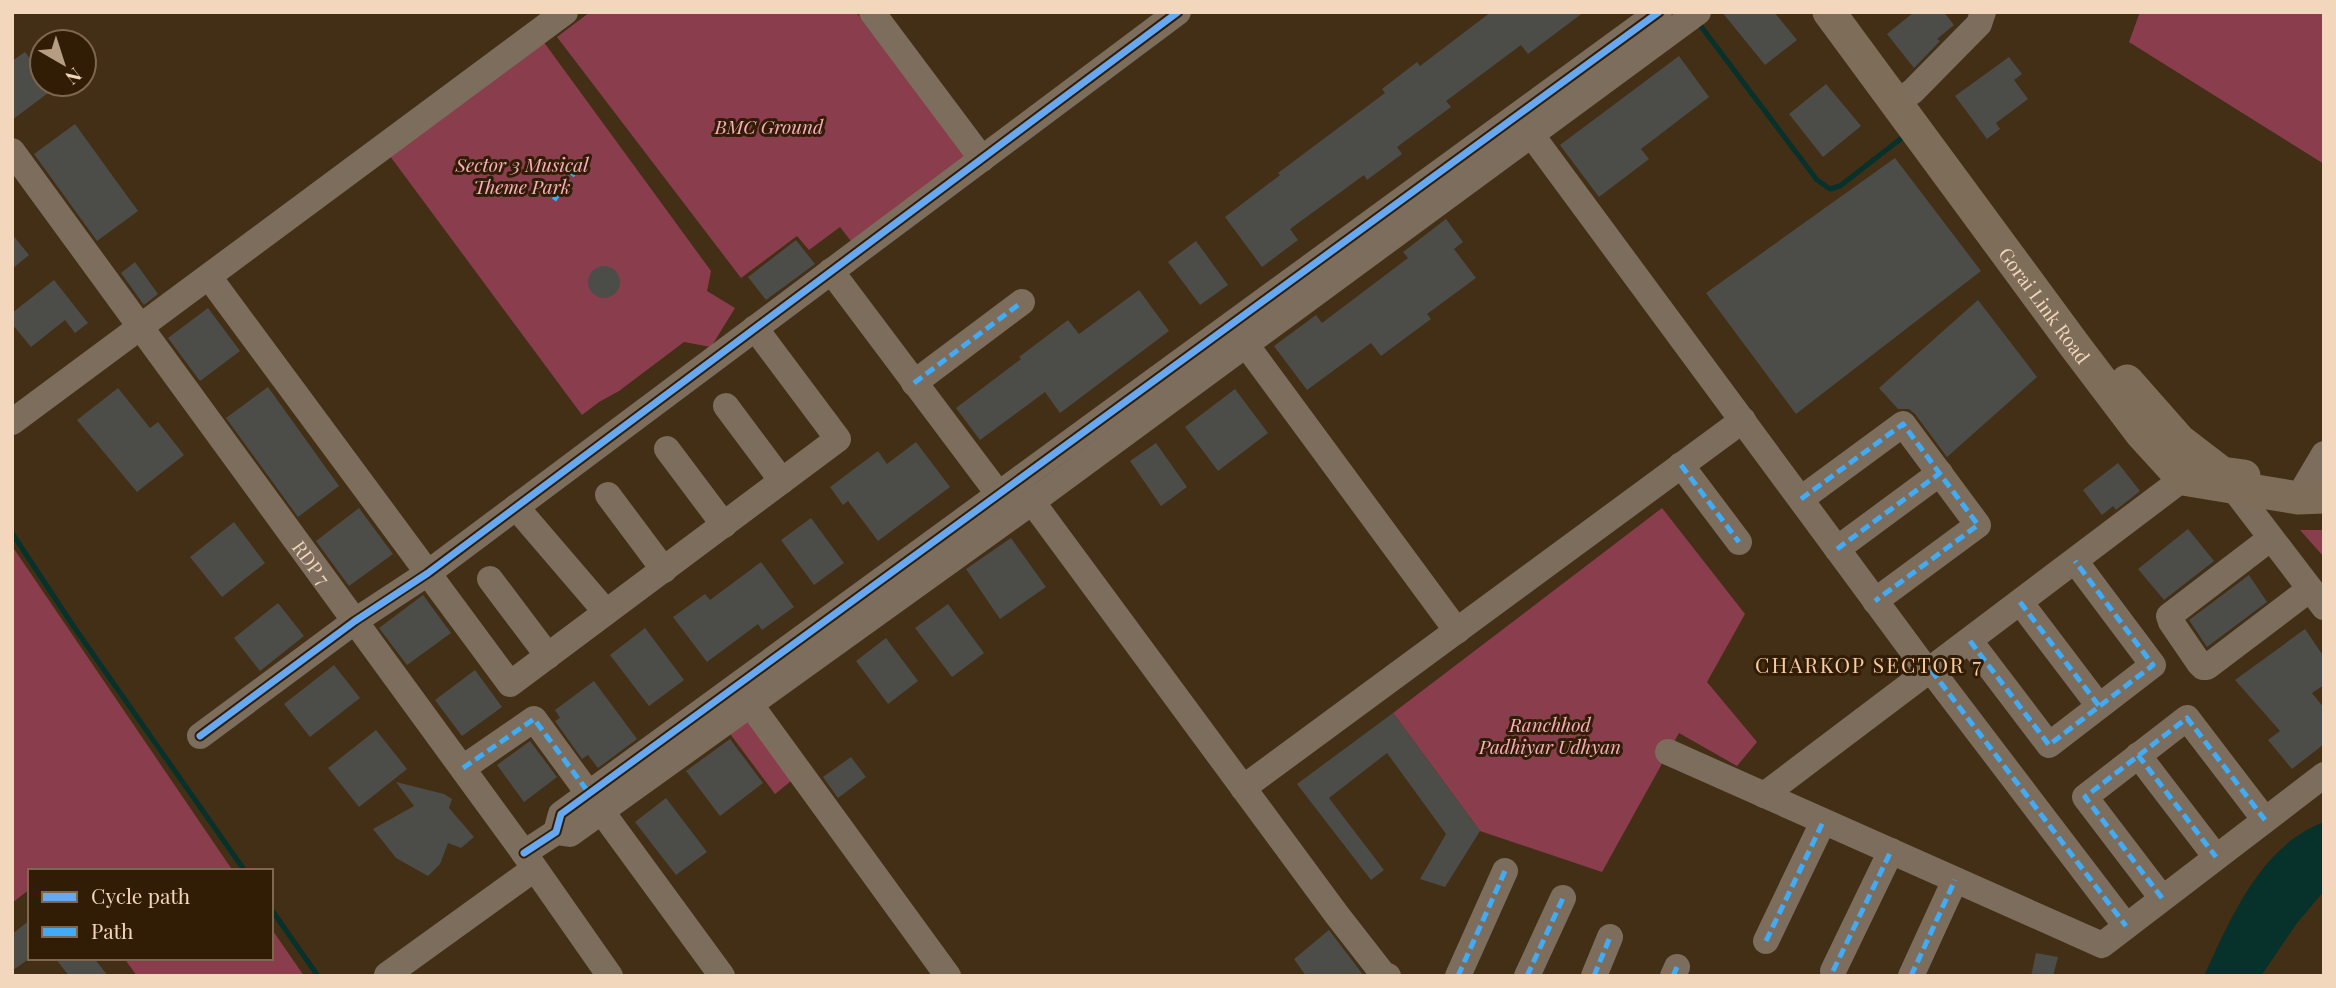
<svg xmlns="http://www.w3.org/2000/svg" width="2336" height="988" font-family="'Playfair Display',serif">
  <rect width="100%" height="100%" fill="#422f16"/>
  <path fill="#8a3e4d" d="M 590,12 L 856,12 L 967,158 L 854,245 L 840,227 L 809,250 L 797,236 L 741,278 L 557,37 Z
    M 2140,12 L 2324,12 L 2324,164 L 2129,42 Z
    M 543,41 L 711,271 L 707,291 L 735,308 L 711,347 L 684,342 L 619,391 L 599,402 L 582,415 L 387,152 Z
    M 1662,508 L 1745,614 L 1707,682 L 1757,742 L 1737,766 L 1679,733 L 1602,872 L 1480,831 L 1393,713 Z
    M 2300,530 L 2324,530 L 2324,557 Z
    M 12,546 L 233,871 L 59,871 L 57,868 L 54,871 L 30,871 L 30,889 L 12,903 Z
    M 736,695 L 796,777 L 775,794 L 713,711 Z
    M 271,928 L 304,976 L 137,976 L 124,958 L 271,958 Z"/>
  <path fill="#07312b" d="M 2324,822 L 2324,891 L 2297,923 L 2261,976 L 2204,976 C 2231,918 2260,846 2324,822 Z"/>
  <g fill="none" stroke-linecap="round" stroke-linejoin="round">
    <path stroke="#07312b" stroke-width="5" d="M 1697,21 L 1817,180 L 1830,189 L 1840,186 L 1903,137
      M 12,533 L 74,627 L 245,871
      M 271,909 L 318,976"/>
  </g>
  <path fill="#4c4d49" d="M 1491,12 L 1584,12 L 1528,54 L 1521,45 L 1446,101 L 1451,107 L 1397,147 L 1402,154 L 1367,180 L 1364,175 L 1290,229 L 1298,240 L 1262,267 L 1225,217 L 1280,175 L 1278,173 L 1385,93 L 1382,89 L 1417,62 L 1420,66 Z
    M 1722,12 L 1774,12 L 1797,40 L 1765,65 Z
    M 1914,12 L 1944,12 L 1954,25 L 1937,39 L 1940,41 L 1914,68 L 1887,34 Z
    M 25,52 L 42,74 L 42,84 L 60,84 L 12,120 L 12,61 Z
    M 1679,56 L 1709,97 L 1641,149 L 1649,159 L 1599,197 L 1560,145 Z
    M 2009,57 L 2022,74 L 2014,80 L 2028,99 L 1996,123 L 2000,129 L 1987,139 L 1955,96 Z
    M 1826,84 L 1861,126 L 1823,157 L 1789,114 Z
    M 75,124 L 138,211 L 97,241 L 34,154 Z
    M 1895,158 L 1981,271 L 1796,414 L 1706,293 Z
    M 1446,219 L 1463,242 L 1454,249 L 1476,278 L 1427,314 L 1431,319 L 1381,356 L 1371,343 L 1307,390 L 1274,346 L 1316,315 L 1322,323 L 1408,258 L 1403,252 Z
    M 12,234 L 29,255 L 12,269 Z
    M 796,240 L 815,264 L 766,300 L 748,277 Z
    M 1196,241 L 1228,285 L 1200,305 L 1168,262 Z
    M 135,262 L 158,294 L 144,305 L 121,273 Z
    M588 282a16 16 0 1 1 32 0a16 16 0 1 1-32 0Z
    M 54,280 L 88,323 L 75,333 L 65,320 L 31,347 L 12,324 L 12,313 Z
    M 1139,290 L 1169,331 L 1060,413 L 1045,392 L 980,440 L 956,408 L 1021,359 L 1019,357 L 1068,320 L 1079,334 Z
    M 1978,300 L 2037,377 L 1947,457 L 1915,414 L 1909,409 L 1898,409 L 1879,388 Z
    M 208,308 L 240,351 L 200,381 L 168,338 Z
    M 268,387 L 339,486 L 298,517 L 226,418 Z
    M 118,388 L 150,428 L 158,422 L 184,455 L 137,492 L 77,420 Z
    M 1235,389 L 1268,433 L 1218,471 L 1185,427 Z
    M 916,442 L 950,487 L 878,541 L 848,501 L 843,505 L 830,487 L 878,451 L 887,464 Z
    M 1156,443 L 1187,487 L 1161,506 L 1130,461 Z
    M 2118,463 L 2140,491 L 2116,510 L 2113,506 L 2102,515 L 2083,490 Z
    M 359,508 L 393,554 L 349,586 L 316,541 Z
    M 811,518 L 844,563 L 814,585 L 781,540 Z
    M 234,522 L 265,563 L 222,597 L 190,557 Z
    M 2188,529 L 2214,561 L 2164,600 L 2138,569 Z
    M 1011,538 L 1046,587 L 1000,619 L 966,569 Z
    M 761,562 L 794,607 L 762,630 L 758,624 L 707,662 L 673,617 L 705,594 L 710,600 Z
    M 2249,575 L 2267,602 L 2207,647 L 2189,620 Z
    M 423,595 L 451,633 L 407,665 L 379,628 Z
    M 278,603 L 304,636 L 260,671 L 234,638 Z
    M 948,604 L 984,653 L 952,677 L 915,628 Z
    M 645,628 L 684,680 L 649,706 L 610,655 Z
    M 2305,629 L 2324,657 L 2324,685 L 2312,693 L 2324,708 L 2324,744 L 2292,769 L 2268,740 L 2280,731 L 2235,680 Z
    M 886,638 L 918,681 L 888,704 L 856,661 Z
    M 334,665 L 360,698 L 310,737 L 284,704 Z
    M 475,670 L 502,707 L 462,736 L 435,700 Z
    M 594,681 L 637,739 L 598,768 L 588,755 L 582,759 L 555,721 L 560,718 L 555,710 Z
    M 1393,713 L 1480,831 L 1445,887 L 1420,879 L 1446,834 L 1387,753 L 1329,798 L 1384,870 L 1371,880 L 1297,784 Z
    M 376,730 L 407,769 L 359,807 L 328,768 Z
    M 730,739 L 763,783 L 720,816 L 686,771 Z
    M 530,741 L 557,777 L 524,802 L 497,765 Z
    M 851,757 L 866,777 L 838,798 L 823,777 Z
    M 396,782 L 444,794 L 452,799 L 449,808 L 474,837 L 461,848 L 448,843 L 440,864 L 428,876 L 396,858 L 373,829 L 414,806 Z
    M 666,798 L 707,852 L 676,875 L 635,822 Z
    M 30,920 L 30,958 L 12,971 L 12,934 Z
    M 1329,930 L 1364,976 L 1306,976 L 1294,959 Z
    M 2036,953 L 2058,957 L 2053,976 L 2031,976 Z
    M 55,958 L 94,958 L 108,976 L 69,976 Z"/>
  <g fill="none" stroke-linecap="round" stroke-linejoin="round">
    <g stroke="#7d6d5d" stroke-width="26">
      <path d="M 872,12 L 982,159"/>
      <path d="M 1895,104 L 1913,91 L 1979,24 L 1983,12"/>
      <path d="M 1522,122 L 1928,672"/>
      <path id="s1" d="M 12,151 L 524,853 L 610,976"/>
      <path d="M 831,271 L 1009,508"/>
      <path d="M 209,277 L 510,684 L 838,439 L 755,328"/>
      <path d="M 1236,331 L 1457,631"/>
      <path d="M 914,383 L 1022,302"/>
      <path d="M 726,406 L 782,481"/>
      <path d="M 12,422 L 565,12"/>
      <path d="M 667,449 L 724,525"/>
      <path d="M 1681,465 L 1739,542"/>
      <path d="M 2227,480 L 2324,607"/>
      <path d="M 1022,488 L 1337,915 L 1383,974 L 1388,976"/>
      <path d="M 608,495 L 664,570"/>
      <path d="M 2298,498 L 2324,454"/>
      <path d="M 1801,499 L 1903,424 L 1978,525 L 1875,601"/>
      <path d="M 516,507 L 606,612"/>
      <path d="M 2271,538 L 2169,616 L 2171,622 L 2199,663 L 2203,667 L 2207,667 L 2310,589"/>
      <path d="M 1837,549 L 1940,473"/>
      <path d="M 490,579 L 548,656"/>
      <path d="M 2020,602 L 2099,706"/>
      <path d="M 1970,641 L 2049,745 L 2153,665 L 2075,561"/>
      <path d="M 1931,670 L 2126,926"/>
      <path d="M 740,690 L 948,976"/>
      <path d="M 200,736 L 355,621 L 428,573 L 1178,12"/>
      <path d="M 1668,752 L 2102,945 L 2324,775"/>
      <path d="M 2138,755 L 2216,857"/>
      <path d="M 463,768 L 534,719 L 722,976"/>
      <path d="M 1243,788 L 1743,420"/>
      <path d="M 1764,795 L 2197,468"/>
      <path d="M 556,832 L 570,834 L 602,811 L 1032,502 L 1698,12"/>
      <path d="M 524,853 L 556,832 L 561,814 L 1659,12"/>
      <path d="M 2162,898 L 2085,797 L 2187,718 L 2265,820"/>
      <path d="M 1766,941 L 1823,822"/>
      <path d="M 1833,971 L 1891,851"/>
      <path d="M 387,975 L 534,869"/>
      <path d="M 1458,976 L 1505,871"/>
      <path d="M 1527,976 L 1563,898"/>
      <path d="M 1594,976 L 1610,937"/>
      <path d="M 1673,976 L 1677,967"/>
      <path d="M 1911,976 L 1955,880"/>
    </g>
    <g stroke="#7e6d59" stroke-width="33">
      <path id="s2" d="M 1829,12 L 2075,346 L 2141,433 L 2183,479 L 2298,498 L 2324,497"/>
      <path d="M 2127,381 L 2179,440 L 2222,473 L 2244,476"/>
    </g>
    <path stroke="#42abf6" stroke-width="5" stroke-dasharray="10 5" stroke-linecap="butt" d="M 554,200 L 576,170
      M 914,383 L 1022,302
      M 1681,465 L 1739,542
      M 1801,499 L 1903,424 L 1978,525 L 1875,601
      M 1837,549 L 1940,473
      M 2020,602 L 2099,706
      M 1970,641 L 2049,745 L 2153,665 L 2075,561
      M 1931,670 L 2126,926
      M 2138,755 L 2216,857
      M 463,768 L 534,719 L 589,793
      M 2162,898 L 2085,797 L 2187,718 L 2265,820
      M 1766,941 L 1823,822
      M 1833,971 L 1891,851
      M 1458,976 L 1505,871
      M 1527,976 L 1563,898
      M 1594,976 L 1610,937
      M 1673,976 L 1677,967
      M 1911,976 L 1955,880"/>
    <defs>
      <path id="cycleway" d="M 200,736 L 355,621 L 428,573 L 1178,12
        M 524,853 L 556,832 L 561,814 L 1659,12"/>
    </defs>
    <use href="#cycleway" stroke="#311d06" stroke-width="11"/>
    <use href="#cycleway" stroke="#66a8f1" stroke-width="7"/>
  </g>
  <g text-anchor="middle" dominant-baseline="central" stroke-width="6" stroke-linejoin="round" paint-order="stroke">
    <g font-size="19" font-style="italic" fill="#faaebe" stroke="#311d06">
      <text x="769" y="126">BMC Ground</text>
      <text x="522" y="164">Sector 3 Musical<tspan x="522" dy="22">Theme Park</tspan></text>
      <text x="1550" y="724">Ranchhod<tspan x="1550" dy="22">Padhiyar Udhyan</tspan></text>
    </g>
    <g font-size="19" fill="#f3d7bc" stroke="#311d06">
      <text stroke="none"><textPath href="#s2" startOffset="364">Gorai Link Road</textPath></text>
      <text stroke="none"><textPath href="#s1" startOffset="509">RDP 7</textPath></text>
    </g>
    <g font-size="21" letter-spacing="2" fill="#f8cca1" stroke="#311d06">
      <text x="1869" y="664">CHARKOP SECTOR 7</text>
    </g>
  </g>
  <rect width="2336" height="988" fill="none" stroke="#f3d7bc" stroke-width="28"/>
  <rect x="28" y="869" width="245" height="91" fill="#311d06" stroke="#7f674f" stroke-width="2"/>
  <rect x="42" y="892" width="35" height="10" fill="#66a8f1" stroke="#7f674f" stroke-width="2"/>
  <text x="91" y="904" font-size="21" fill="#f3d7bc">Cycle path</text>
  <rect x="42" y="927" width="35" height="10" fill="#42abf6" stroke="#7f674f" stroke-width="2"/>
  <text x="91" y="939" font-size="21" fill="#f3d7bc">Path</text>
  <g transform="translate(63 63) rotate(141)"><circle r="33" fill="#311d06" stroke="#7f674f" stroke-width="2"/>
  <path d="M0-5L12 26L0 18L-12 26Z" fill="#b59c82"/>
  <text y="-10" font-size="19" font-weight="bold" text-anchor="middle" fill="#f3d7bc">N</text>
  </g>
</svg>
